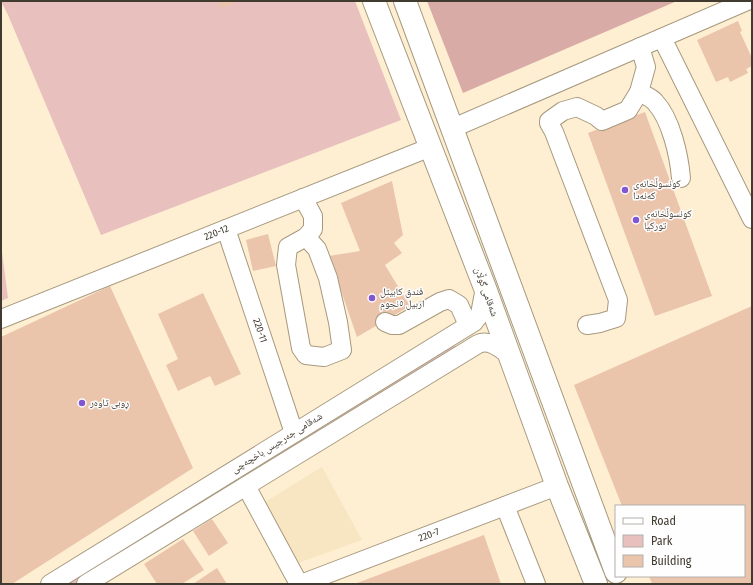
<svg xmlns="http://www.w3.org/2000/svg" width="753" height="585" font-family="'Fira Sans Condensed','Noto Naskh Arabic',sans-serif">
  <rect width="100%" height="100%" fill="#feefd3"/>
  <path fill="#f8e6c2" d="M 322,467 L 362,540 L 298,563 L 265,502 Z"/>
  <path fill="#e8c0bd" d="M 1,1 L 355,1 L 401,120 L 101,235 L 8,15 Z
    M 1,244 L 8,298 L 1,301 Z
    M 453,342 L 456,347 L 74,584 L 62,584 Z"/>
  <path fill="#d9aba7" d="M 427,1 L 677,1 L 463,93 Z"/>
  <path fill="#ebc4ac" d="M 219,1 L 234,1 L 235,3 L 221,8 Z
    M 738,21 L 742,31 L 740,32 L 752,58 L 752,66 L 746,69 L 748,73 L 730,82 L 728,77 L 716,82 L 697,40 Z
    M 645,112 L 712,296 L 655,316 L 588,133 Z
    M 392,181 L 403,235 L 394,243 L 402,253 L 385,265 L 410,306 L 357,337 L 329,256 L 360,251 L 341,203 Z
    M 268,234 L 276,266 L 253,271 L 246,240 Z
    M 110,286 L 193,468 L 12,584 L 1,584 L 1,337 Z
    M 203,293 L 241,374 L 215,386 L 210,376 L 178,391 L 166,365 L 178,359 L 158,314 Z
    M 752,306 L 752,584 L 652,584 L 649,576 L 744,576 L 744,506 L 622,506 L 574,385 Z
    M 212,519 L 228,543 L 209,556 L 193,531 Z
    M 484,535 L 501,584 L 354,584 L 365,580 Z
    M 183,539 L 204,570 L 182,584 L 157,584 L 144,564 Z
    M 217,568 L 227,584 L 193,584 Z"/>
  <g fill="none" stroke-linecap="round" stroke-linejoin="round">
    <defs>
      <g id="minor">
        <path d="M 662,38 L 752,219"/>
        <path d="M 639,92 C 644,95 651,97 655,102 C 671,119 679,155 681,178"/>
        <path d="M 453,128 L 747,1"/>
        <path d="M 303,198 L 313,216 L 313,229 L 306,237 L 288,247 L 286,265 L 301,348 L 306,355 L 324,357 L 342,350 L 338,322 L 328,278 L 317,249 L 306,237"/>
        <path id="s1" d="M 226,229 L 294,433"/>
        <path id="s2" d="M 1,319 L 431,147"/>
        <path d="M 385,322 L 392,325 L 399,325 L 440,302 L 449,299 L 459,305 L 468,325"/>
        <path d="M 587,325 L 600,323 L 616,318 L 618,300 L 554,132 L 549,123 L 549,121 L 563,111 L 577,107 L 596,116 L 602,121 L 628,110 L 639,92 L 646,67 L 640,47"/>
        <path d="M 246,486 L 299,584"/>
        <path d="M 505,506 L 536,584"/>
        <path d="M 50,584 L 474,322 L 480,314 L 485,288"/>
        <path d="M 86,584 L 478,344 C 489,339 500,348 509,355"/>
        <path id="s3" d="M 301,584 L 557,486"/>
      </g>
      <path id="major" d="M 374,1 L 485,288 L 557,486 L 596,584
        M 405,1 L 616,572"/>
    </defs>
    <use href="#minor" stroke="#a7997e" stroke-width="20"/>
    <use href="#major" stroke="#a7997e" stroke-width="24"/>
    <use href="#minor" stroke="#fff" stroke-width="18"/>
    <use href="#major" stroke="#fff" stroke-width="22"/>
  </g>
  <g fill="#8057d1" stroke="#fefefe" stroke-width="1.5">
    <circle cx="625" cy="190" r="4"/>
    <circle cx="636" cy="220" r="4"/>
    <circle cx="372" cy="298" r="4"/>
    <circle cx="82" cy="403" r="4"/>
  </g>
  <g text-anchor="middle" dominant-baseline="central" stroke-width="3" stroke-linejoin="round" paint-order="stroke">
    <g font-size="10" fill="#403a2f" stroke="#fefefe" text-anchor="start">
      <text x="633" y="184">کونسوڵخانەی<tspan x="633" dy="12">کەنەدا</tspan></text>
      <text x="644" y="214">کونسوڵخانەی<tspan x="644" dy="12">تورکیا</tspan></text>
      <text x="380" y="292">فندق كابيتل<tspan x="380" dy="12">اربيل ٥نجوم</tspan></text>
      <text x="90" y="403">ڕوبی تاوەر</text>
    </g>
    <g font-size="10" fill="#403a2f" stroke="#fefefe">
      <text stroke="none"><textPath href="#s2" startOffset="232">220-12</textPath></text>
      <text transform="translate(486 292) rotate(70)">شەقامی گوڵان</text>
      <text stroke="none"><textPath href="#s1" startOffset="107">220-11</textPath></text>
      <text transform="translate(277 443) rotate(-32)">شەقامی جەرجیس باخچەچی</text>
      <text stroke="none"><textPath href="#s3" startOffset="137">220-7</textPath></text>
    </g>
  </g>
  <rect width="753" height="585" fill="none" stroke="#403a2f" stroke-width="4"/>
  <rect x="615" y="505" width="130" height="72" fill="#fefefe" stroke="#b2b0ab"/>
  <rect x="623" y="518" width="20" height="6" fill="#ffffff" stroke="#b2b0ab"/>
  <text x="651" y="525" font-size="12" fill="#403a2f">Road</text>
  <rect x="623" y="535" width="20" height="12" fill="#e8c0bd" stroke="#b2b0ab"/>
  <text x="651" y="545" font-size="12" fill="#403a2f">Park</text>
  <rect x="623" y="555" width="20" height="12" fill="#ebc4ac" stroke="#b2b0ab"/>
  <text x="651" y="565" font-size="12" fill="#403a2f">Building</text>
</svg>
